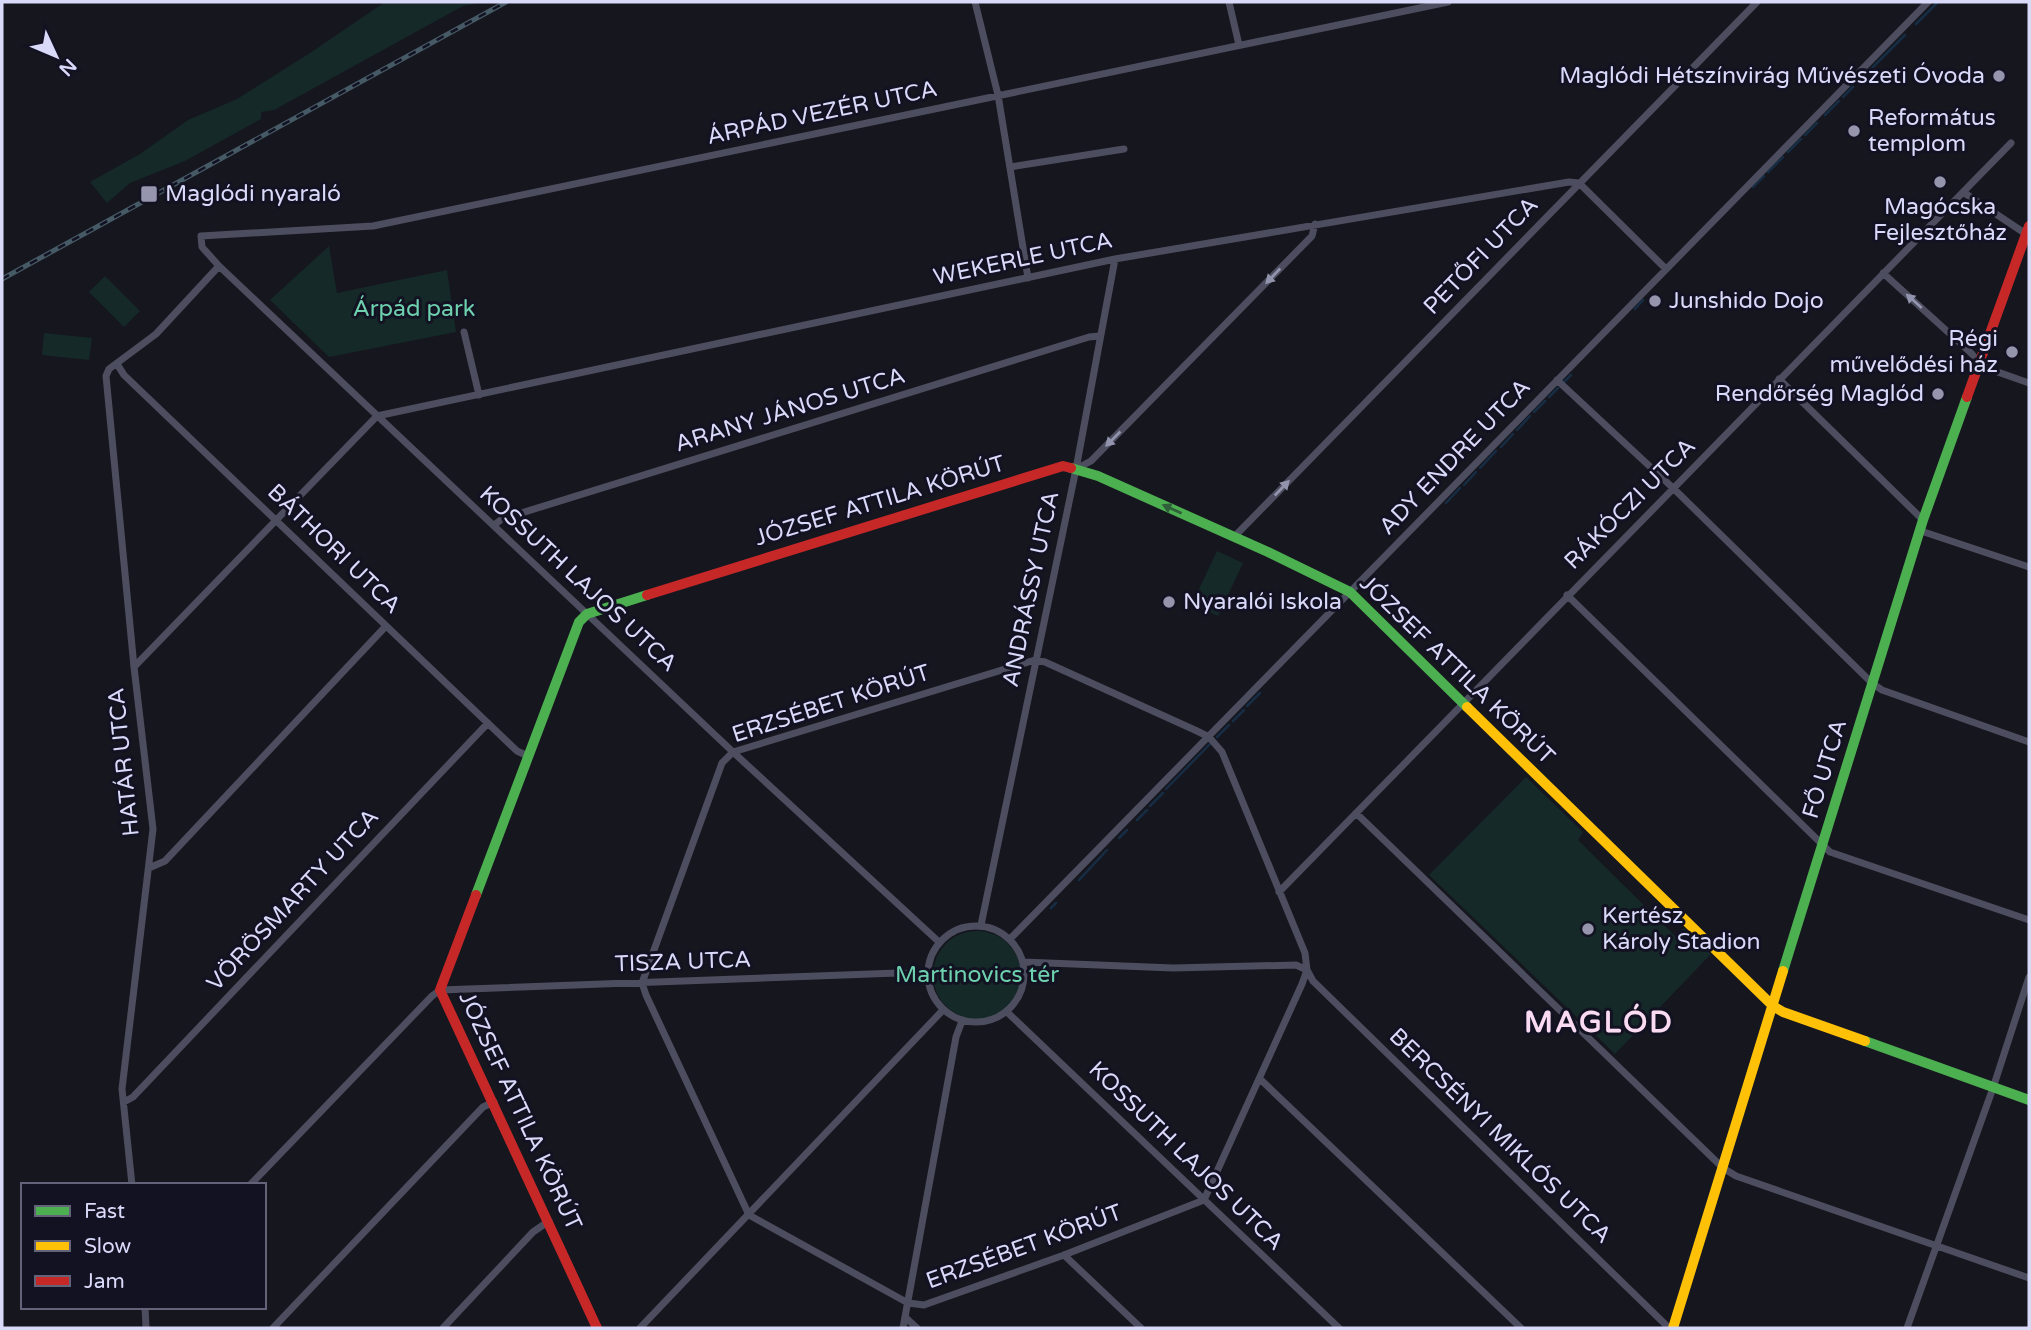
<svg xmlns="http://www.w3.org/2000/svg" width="2031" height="1330" font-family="'Varela Round',sans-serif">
  <rect width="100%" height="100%" fill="#16161f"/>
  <path fill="#152928" d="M 385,2 L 485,2 L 463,6 L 274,110 L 261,112 L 261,119 L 185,161 L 130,183 L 107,203 L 90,182 L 140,154 L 188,120 L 237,99 L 310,53 Z
    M 329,246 L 337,293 L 447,270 L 456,332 L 329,357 L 270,300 Z
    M 105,276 L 140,311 L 124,327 L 89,292 Z
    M 44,333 L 92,338 L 89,360 L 42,355 Z
    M 1217,551 L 1243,563 L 1218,616 L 1192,604 Z
    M 1526,777 L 1583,832 L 1578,840 L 1675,936 L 1684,928 L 1711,954 L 1615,1054 L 1429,875 Z
    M933 975a44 44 0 1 1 88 0a44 44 0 1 1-88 0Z"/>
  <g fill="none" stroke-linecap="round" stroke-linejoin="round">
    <path stroke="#172d44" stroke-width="2.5" d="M 1916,24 L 1938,2
      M 1857,83 L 1905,35
      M 1843,97 L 1853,87
      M 1825,115 L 1839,101
      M 1805,135 L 1817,123
      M 1788,152 L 1801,139
      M 1768,172 L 1783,157
      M 1753,187 L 1764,176
      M 1635,309 L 1643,300
      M 1564,382 L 1571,375
      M 1549,397 L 1558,388
      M 1534,412 L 1545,401
      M 1517,430 L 1530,416
      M 1501,447 L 1513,434
      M 1480,468 L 1496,451
      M 1464,485 L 1476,472
      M 1446,503 L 1460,488
      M 1247,706 L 1260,693
      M 1233,721 L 1244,710
      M 1217,737 L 1229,725
      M 1166,789 L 1210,744
      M 1150,806 L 1163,793
      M 1137,820 L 1147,810
      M 1119,838 L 1127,830
      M 1079,880 L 1107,850
      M 1051,908 L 1056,903"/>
    <path stroke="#4c4d5e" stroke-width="7" d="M 975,2 L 998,95 L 1028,278
      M 1229,2 L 1239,45
      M 1010,167 L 1124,149
      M 1579,183 L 1666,269
      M 1963,192 L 2026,234
      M 1883,273 L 1971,353 L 1979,363 L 1992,370 L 2029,383
      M 464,332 L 479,395
      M 117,364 L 124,375 L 517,751 L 528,756
      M 1779,379 L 1923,520
      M 1557,380 L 1673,488 L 1873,684 L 1882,690 L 2029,742
      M 1076,469 L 1091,461 L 1312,236 L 1315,224
      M 494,525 L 502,519 L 1089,337 L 1099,336
      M 1921,531 L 2029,567
      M 1234,537 L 1757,2
      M 1567,595 L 1830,852 L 2029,920
      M 1035,660 L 1045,662 L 1197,731 L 1209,737 L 1222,752 L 1305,953 L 1307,970 L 1302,984 L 1204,1200 L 1064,1255 L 924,1305 L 908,1303 L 749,1215 L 646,995 L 642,983 L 722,763 L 733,752 Z
      M 134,667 L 377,416 L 1115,259 L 1569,182 L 1579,183
      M 1356,813 L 1723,1168 L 1736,1176 L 2029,1278
      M 149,868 L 165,861 L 386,626
      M 1279,892 L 2011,143
      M 981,925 L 1076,469 L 1115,259
      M928 974a48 48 0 1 1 96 0a48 48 0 1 1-96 0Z
      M 1010,939 L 1928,2
      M 939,942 L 733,752 L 219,266 L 202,247 L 201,236 L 373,226 L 1448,2
      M 1023,962 L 1173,968 L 1296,965 L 1307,970 L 1313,981 L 1669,1328
      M 1007,1012 L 1339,1328
      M 1260,1079 L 1521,1328
      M 124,1102 L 133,1097 L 488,723
      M 132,1185 L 122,1089 L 153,829 L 134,667 L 106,376 L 109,369 L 156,334 L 219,266
      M 250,1185 L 432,996 L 440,990 L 898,973 L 927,974
      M 1064,1255 L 1141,1328
      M 145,1307 L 146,1328
      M 905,1317 L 917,1328
      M 273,1328 L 483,1107 L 494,1102
      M 443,1328 L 533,1232 L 549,1221
      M 640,1328 L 943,1010
      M 903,1328 L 956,1037 L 962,1021
      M 1907,1328 L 1993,1088 L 2029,977"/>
    <path stroke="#4caf50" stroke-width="10" d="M 1071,468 L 1098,476 L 1268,552 L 1350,592 L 1467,707
      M 476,895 L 579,622 L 587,614 L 647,595
      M 1783,971 L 1923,520 L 1967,397
      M 1865,1041 L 2029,1100"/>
    <path stroke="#ffc107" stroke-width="10" d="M 1467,707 L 1773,1006 L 1783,1012 L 1865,1041
      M 1673,1328 L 1783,971"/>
    <path stroke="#c62828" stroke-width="10" d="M 1967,397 L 2029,226
      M 647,595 L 1063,466 L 1071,468
      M 476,895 L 440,990 L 597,1328"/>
    <defs>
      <path id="rail" d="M 2,279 L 506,2"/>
    </defs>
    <use href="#rail" stroke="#465a65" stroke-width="5"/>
    <use href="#rail" stroke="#131223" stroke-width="2.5" stroke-dasharray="8" stroke-linecap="butt"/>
  </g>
  <defs><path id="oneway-solid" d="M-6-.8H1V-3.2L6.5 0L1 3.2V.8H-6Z" transform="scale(1.75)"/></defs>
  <g fill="#9293ac">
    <use href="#oneway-solid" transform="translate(1273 276) rotate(134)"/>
    <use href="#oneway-solid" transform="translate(1914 301) rotate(-138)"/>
    <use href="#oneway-solid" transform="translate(1113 439) rotate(135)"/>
    <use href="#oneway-solid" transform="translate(1282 488) rotate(-46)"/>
  </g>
  <use fill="#30603a" href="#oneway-solid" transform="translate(1172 509) rotate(-156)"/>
  <g fill="#9595ad" stroke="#131223" stroke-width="2.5">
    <circle cx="1999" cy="76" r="7"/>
    <circle cx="1854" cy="131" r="7"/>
    <circle cx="1940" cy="182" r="7"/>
    <rect x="140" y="185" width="18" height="18" rx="3.5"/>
    <circle cx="1655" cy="301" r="7"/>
    <circle cx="2012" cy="352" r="7"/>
    <circle cx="1938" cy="394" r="7"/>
    <circle cx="1169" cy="602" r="7"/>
    <circle cx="1588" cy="929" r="7"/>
  </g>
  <g text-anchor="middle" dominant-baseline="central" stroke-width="6" stroke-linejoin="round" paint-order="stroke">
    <g font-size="23" fill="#d9d9fa" stroke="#131223" text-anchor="start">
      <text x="1985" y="76" text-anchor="end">Maglódi Hétszínvirág Művészeti Óvoda</text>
      <text x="1868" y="118">Református<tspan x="1868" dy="26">templom</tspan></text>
      <text x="165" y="194">Maglódi nyaraló</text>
      <text x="1940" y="207" text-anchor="middle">Magócska<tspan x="1940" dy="26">Fejlesztőház</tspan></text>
      <text x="1669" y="301">Junshido Dojo</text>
      <text x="1998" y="339" text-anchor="end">Régi<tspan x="1998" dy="26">művelődési ház</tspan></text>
      <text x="1924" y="394" text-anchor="end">Rendőrség Maglód</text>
      <text x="1183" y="602">Nyaralói Iskola</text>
      <text x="1602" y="916">Kertész<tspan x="1602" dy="26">Károly Stadion</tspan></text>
    </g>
    <g font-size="23" fill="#d9d9fa" stroke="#131223">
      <text transform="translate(822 113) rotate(-12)">ÁRPÁD VEZÉR UTCA</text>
      <text transform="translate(1481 256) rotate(-46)">PETŐFI UTCA</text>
      <text transform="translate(1023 259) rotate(-12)">WEKERLE UTCA</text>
      <text transform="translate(790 410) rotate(-17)">ARANY JÁNOS UTCA</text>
      <text transform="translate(1455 457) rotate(-46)">ADY ENDRE UTCA</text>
      <text transform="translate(880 501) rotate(-17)">JÓZSEF ATTILA KÖRÚT</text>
      <text transform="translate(1630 504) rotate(-45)">RÁKÓCZI UTCA</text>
      <text transform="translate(334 549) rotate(44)">BÁTHORI UTCA</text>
      <text transform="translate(578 579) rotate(43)">KOSSUTH LAJOS UTCA</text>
      <text transform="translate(1031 589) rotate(-78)">ANDRÁSSY UTCA</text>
      <text transform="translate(1457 670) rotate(44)">JÓZSEF ATTILA KÖRÚT</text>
      <text transform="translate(831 704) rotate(-18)">ERZSÉBET KÖRÚT</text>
      <text transform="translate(124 762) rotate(-96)">HATÁR UTCA</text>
      <text transform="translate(1825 769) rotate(-73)">FŐ UTCA</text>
      <text transform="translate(293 900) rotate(-47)">VÖRÖSMARTY UTCA</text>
      <text transform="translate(683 962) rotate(-2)">TISZA UTCA</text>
      <text transform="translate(520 1111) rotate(65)">JÓZSEF ATTILA KÖRÚT</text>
      <text transform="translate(1500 1136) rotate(44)">BERCSÉNYI MIKLÓS UTCA</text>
      <text transform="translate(1186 1156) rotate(44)">KOSSUTH LAJOS UTCA</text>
      <text transform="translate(1024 1247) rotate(-20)">ERZSÉBET KÖRÚT</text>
    </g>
    <g font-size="23" fill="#6ed1ae" stroke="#131223">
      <text x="414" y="309">Árpád park</text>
      <text x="977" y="975">Martinovics tér</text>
    </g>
    <g font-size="30" font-weight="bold" letter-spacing="2" fill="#fadbf2" stroke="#131223">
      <text x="1599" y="1022">MAGLÓD</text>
    </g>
  </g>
  <rect width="2031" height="1330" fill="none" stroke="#d9d9fa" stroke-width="7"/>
  <rect x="21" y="1183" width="245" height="126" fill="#131223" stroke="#626279" stroke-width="2"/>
  <rect x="35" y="1206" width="35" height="10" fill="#4caf50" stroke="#626279" stroke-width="2"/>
  <text x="84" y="1218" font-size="21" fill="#d9d9fa">Fast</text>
  <rect x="35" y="1241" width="35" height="10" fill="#ffc107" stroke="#626279" stroke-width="2"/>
  <text x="84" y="1253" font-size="21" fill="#d9d9fa">Slow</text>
  <rect x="35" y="1276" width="35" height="10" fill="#c62828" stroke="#626279" stroke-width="2"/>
  <text x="84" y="1288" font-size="21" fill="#d9d9fa">Jam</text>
  <g transform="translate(56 56) rotate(134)" stroke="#131223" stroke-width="5" paint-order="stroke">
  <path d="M0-5L12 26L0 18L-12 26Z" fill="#d9d9fa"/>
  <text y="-10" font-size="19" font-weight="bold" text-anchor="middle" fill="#d9d9fa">N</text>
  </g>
</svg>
